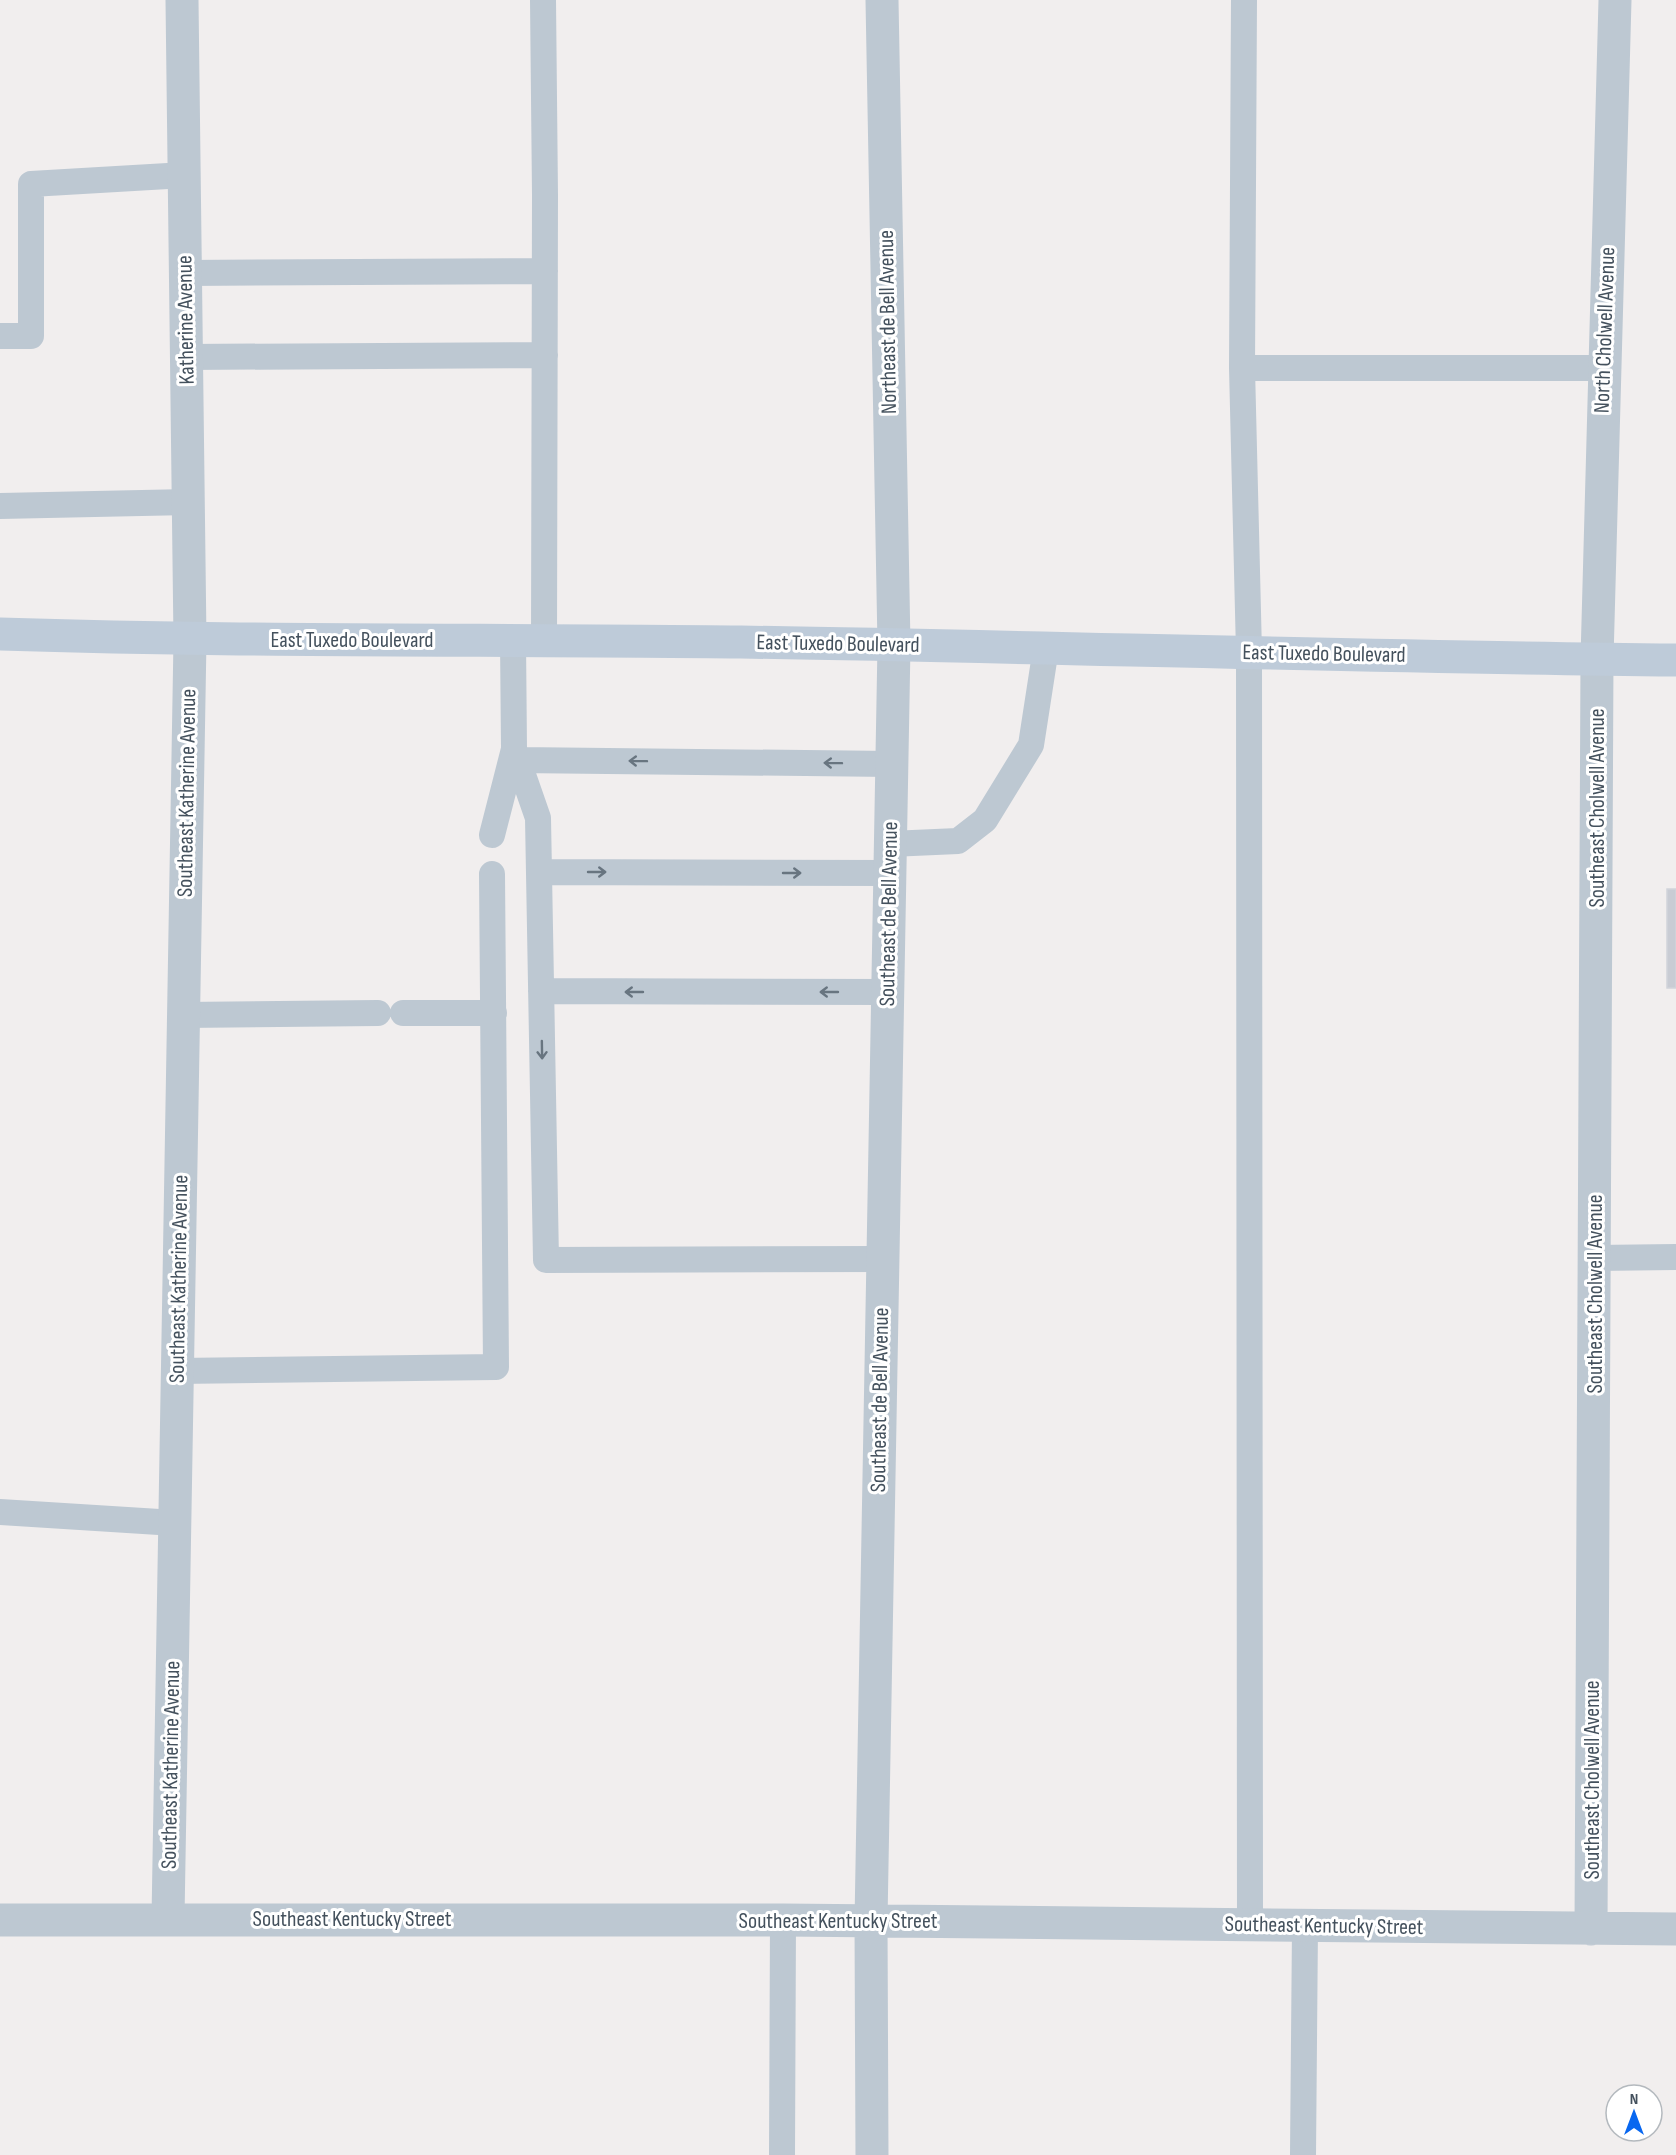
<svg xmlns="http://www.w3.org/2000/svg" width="1676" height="2155" font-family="'Sofia Sans Condensed',sans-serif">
  <rect width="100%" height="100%" fill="#f1eeee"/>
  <path fill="#c9ccd4" stroke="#d1d4da" stroke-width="1.5" d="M 1667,889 L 1676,889 L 1676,988 L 1667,988 Z"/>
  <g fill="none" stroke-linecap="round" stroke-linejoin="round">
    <path stroke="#bdc8d2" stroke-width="26" d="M 543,0 L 545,195 L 544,640
      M 1244,0 L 1242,368 L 1249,652 L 1250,1925
      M 186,273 L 545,271
      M 0,336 L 31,336 L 31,184 L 185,175
      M 187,357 L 545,355
      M 1242,368 L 1604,368
      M 0,506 L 189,502
      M 513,640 L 514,749 L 538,818 L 546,1260 L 883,1259
      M 518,760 L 892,764
      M 492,835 L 514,749
      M 890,844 L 958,841 L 985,820 L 1031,745 L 1046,648
      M 539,872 L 890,873
      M 541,991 L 887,992
      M 403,1013 L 494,1013
      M 183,1015 L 378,1013
      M 1595,1258 L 1676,1257
      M 177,1371 L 496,1367 L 492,874
      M 0,1512 L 175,1523
      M 782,2155 L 783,1920
      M 1303,2155 L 1305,1926"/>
    <path stroke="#bdc8d2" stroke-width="33" d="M 168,1918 L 190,640 L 182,0
      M 0,1920 L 783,1920 L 1676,1929
      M 1591,1929 L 1597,659 L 1615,0
      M 872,2155 L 871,1921 L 894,645 L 882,0"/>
    <path stroke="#becbd9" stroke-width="33" d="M 0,634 C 247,642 494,639 741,642 C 1053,647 1364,657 1676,660"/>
  </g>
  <defs><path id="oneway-shaft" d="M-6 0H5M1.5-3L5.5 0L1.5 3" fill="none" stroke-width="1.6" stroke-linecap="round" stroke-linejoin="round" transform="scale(1.5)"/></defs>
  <g stroke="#687580">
    <use href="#oneway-shaft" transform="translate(638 761) rotate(-179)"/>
    <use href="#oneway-shaft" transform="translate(833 763) rotate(-179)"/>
    <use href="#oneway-shaft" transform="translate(597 872)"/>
    <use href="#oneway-shaft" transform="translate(792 873)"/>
    <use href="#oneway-shaft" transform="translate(634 992) rotate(-180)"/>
    <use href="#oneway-shaft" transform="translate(829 992) rotate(-180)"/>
    <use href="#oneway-shaft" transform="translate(542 1050) rotate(89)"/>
  </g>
  <g text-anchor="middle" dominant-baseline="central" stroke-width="6" stroke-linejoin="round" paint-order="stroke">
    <g font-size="22" fill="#44515d" stroke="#fff">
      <text transform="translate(186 320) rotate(-91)">Katherine Avenue</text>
      <text transform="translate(888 322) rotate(-91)">Northeast de Bell Avenue</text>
      <text transform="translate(1605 330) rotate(-88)">North Cholwell Avenue</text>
      <text x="352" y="640">East Tuxedo Boulevard</text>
      <text transform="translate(838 644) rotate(1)">East Tuxedo Boulevard</text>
      <text transform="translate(1324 654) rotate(1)">East Tuxedo Boulevard</text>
      <text transform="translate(187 793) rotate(-89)">Southeast Katherine Avenue</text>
      <text transform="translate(1597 808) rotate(-90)">Southeast Cholwell Avenue</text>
      <text transform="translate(889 914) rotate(-89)">Southeast de Bell Avenue</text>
      <text transform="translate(179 1279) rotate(-89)">Southeast Katherine Avenue</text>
      <text transform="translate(1595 1294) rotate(-90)">Southeast Cholwell Avenue</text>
      <text transform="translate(880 1400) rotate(-89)">Southeast de Bell Avenue</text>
      <text transform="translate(171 1765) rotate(-89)">Southeast Katherine Avenue</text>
      <text transform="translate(1592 1780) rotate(-90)">Southeast Cholwell Avenue</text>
      <text x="352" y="1919">Southeast Kentucky Street</text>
      <text x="838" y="1921">Southeast Kentucky Street</text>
      <text transform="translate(1324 1926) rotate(1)">Southeast Kentucky Street</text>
    </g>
  </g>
  <g transform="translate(1634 2113)"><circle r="28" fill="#ffffff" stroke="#b4b9be" stroke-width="1.5"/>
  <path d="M0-4.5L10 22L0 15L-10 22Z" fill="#0867f0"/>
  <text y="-9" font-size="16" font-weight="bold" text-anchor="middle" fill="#44515d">N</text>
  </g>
</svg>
